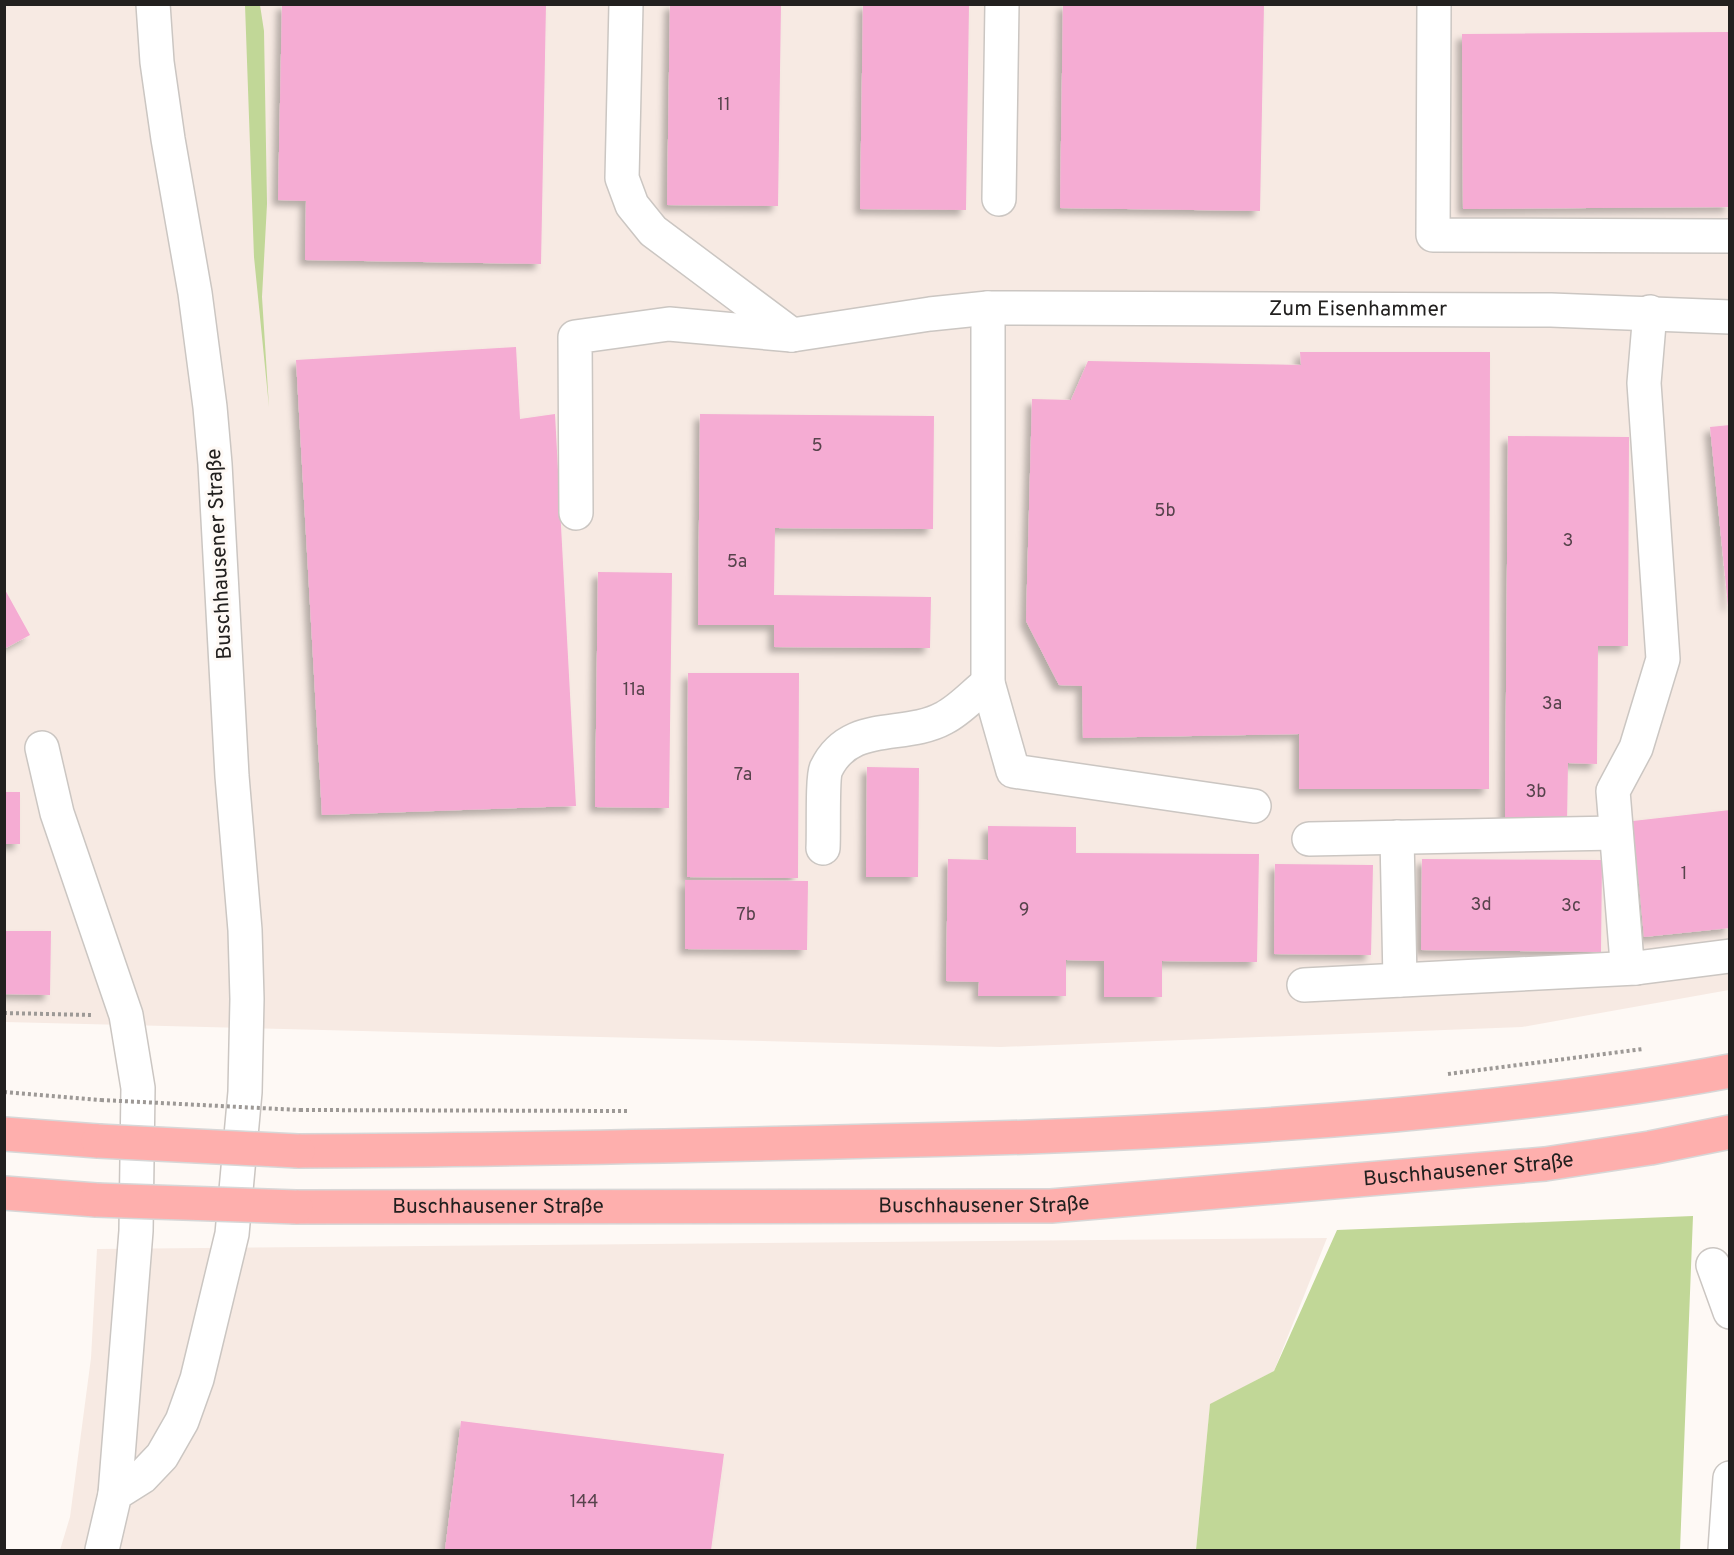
<svg xmlns="http://www.w3.org/2000/svg" width="1734" height="1555" font-family="Overpass,sans-serif">
  <defs>
    <filter id="shadow"><feDropShadow dx="-5.5" dy="5.5" stdDeviation="3" flood-color="#0004"/></filter>
  </defs>
  <rect width="100%" height="100%" fill="#fef9f5"/>
  <path fill="#f7eae3" d="M 5,5 L 1729,5 L 1729,990 L 1522,1027 L 1001,1047 L 5,1022 Z
    M 1327,1238 L 1274,1371 L 1210,1405 L 1196,1550 L 60,1550 L 70,1517 L 91,1358 L 97,1249 Z"/>
  <path fill="#c1d797" d="M 245,5 L 260,5 L 264,31 L 267,204 L 262,297 L 269,407 L 254,257 Z
    M 1693,1216 L 1680,1550 L 1196,1550 L 1210,1404 L 1274,1371 L 1337,1230 Z"/>
  <path fill="#f5acd3" filter="url(#shadow)" d="M 282,4 L 546,4 L 541,264 L 305,260 L 306,201 L 278,200 Z
    M 670,4 L 781,4 L 778,206 L 667,205 Z
    M 863,4 L 969,4 L 966,210 L 860,209 Z
    M 1063,4 L 1264,4 L 1260,211 L 1060,208 Z
    M 1730,32 L 1730,207 L 1463,209 L 1462,34 Z
    M 516,347 L 520,419 L 555,414 L 576,806 L 322,815 L 296,360 Z
    M 1300,352 L 1490,352 L 1489,789 L 1299,789 L 1299,734 L 1083,738 L 1082,686 L 1059,685 L 1026,621 L 1032,399 L 1071,400 L 1088,361 L 1301,365 Z
    M 700,414 L 934,416 L 933,529 L 775,528 L 774,595 L 931,597 L 930,648 L 774,647 L 774,625 L 698,625 Z
    M 1730,425 L 1730,606 L 1728,606 L 1710,427 Z
    M 1508,436 L 1629,437 L 1628,646 L 1598,646 L 1597,764 L 1568,763 L 1567,822 L 1505,821 Z
    M 598,572 L 672,573 L 669,808 L 595,807 Z
    M 4,588 L 30,635 L 4,649 Z
    M 688,673 L 799,673 L 798,878 L 687,877 Z
    M 867,767 L 919,768 L 918,877 L 866,877 Z
    M 4,792 L 20,792 L 20,844 L 4,844 Z
    M 1730,810 L 1730,928 L 1644,937 L 1633,821 Z
    M 988,826 L 1076,827 L 1076,853 L 1259,854 L 1257,962 L 1162,961 L 1162,997 L 1104,997 L 1104,961 L 1066,960 L 1066,996 L 978,996 L 979,982 L 946,981 L 948,859 L 988,860 Z
    M 1422,859 L 1602,860 L 1601,952 L 1421,950 Z
    M 1275,864 L 1373,865 L 1371,955 L 1274,954 Z
    M 685,880 L 808,881 L 807,950 L 685,949 Z
    M 4,931 L 51,931 L 50,995 L 4,994 Z
    M 461,1421 L 724,1454 L 711,1550 L 445,1550 Z"/>
  <g fill="none" stroke-linecap="round" stroke-linejoin="round">
    <defs>
      <g id="minor">
        <path d="M 626,4 L 622,178 L 632,205 L 653,231 L 792,335"/>
        <path d="M 1434,4 L 1433,235 L 1730,236"/>
        <path d="M 999,199 L 1002,4"/>
        <path d="M 1650,312 L 1644,383 L 1663,659 L 1636,748 L 1613,791 L 1627,962 L 1636,968 L 1730,956"/>
        <path d="M 576,513 L 575,337 L 669,324 L 792,335 L 930,314 L 988,308"/>
        <path d="M 42,748 L 57,813 L 126,1015 L 138,1088 L 136,1231 L 115,1494"/>
        <path id="s1" d="M 1254,806 L 1013,771 L 988,683 L 988,308 L 1551,310 L 1730,317"/>
        <path d="M 1397,837 L 1400,980"/>
        <path d="M 1309,839 L 1616,833"/>
        <path d="M 823,848 C 824,834 822,779 826,769 C 850,719 904,740 944,718 C 960,710 974,694 988,683"/>
        <path d="M 1304,985 L 1636,968"/>
        <path d="M 1713,1265 L 1730,1312"/>
        <path d="M 102,1550 L 115,1494 L 142,1477 L 162,1456 L 182,1421 L 197,1379 L 232,1234 L 245,1092 L 247,999 L 245,930 L 232,776 L 215,464 L 210,407 L 195,293 L 168,139 L 157,62 L 153,4"/>
        <path d="M 1725,1550 L 1730,1478"/>
      </g>
      <g id="major">
        <path d="M 4,1134 L 98,1141"/>
        <path d="M 298,1151 C 491,1150 683,1146 875,1141 C 1048,1138 1221,1130 1394,1115 C 1506,1105 1619,1092 1730,1071"/>
        <path d="M 4,1193 L 96,1200"/>
        <path id="s2" d="M 296,1207 L 1051,1206 L 1545,1164 L 1650,1148 L 1730,1132"/>
      </g>
    </defs>
    <use href="#minor" stroke="#cbc6c2" stroke-width="36"/>
    <use href="#major" stroke="#d7d7d7" stroke-width="36"/>
    <path stroke="#9d9996" stroke-width="4" stroke-dasharray="3 3" stroke-linecap="butt" d="M 4,1013 L 91,1015
      M 1448,1074 L 1643,1049
      M 4,1092 L 101,1100
      M 300,1110 L 629,1111"/>
    <use href="#minor" stroke="#fff" stroke-width="33"/>
    <use href="#major" stroke="#feafad" stroke-width="33"/>
    <defs>
      <path id="major-bridge" d="M 98,1141 L 298,1151
        M 96,1200 L 296,1207"/>
    </defs>
    <use href="#major-bridge" stroke="#d7d7d7" stroke-width="36" stroke-linecap="butt"/>
    <path stroke="#9d9996" stroke-width="4" stroke-dasharray="3 3" stroke-linecap="butt" d="M 101,1100 L 300,1110"/>
    <use href="#major-bridge" stroke="#feafad" stroke-width="33"/>
  </g>
  <g text-anchor="middle" dominant-baseline="central" stroke-width="6" stroke-linejoin="round" paint-order="stroke">
    <g font-size="18" fill="#57434c">
      <text x="724" y="105">11</text>
      <text x="817" y="446">5</text>
      <text x="1165" y="511">5b</text>
      <text x="1568" y="541">3</text>
      <text x="737" y="562">5a</text>
      <text x="634" y="690">11a</text>
      <text x="1552" y="704">3a</text>
      <text x="743" y="775">7a</text>
      <text x="1536" y="792">3b</text>
      <text x="1684" y="874">1</text>
      <text x="1481" y="905">3d</text>
      <text x="1571" y="906">3c</text>
      <text x="1024" y="910">9</text>
      <text x="746" y="915">7b</text>
      <text x="584" y="1502">144</text>
    </g>
    <g font-size="21" fill="#22201f" stroke="#fef9f5">
      <text stroke="none"><textPath href="#s1" startOffset="1080">Zum Eisenhammer</textPath></text>
      <text transform="translate(220 554) rotate(-93)">Buschhausener Straße</text>
      <text stroke="none"><textPath href="#s2" startOffset="1174">Buschhausener Straße</textPath></text>
      <text stroke="none"><textPath href="#s2" startOffset="688">Buschhausener Straße</textPath></text>
      <text stroke="none"><textPath href="#s2" startOffset="202">Buschhausener Straße</textPath></text>
    </g>
  </g>
  <rect width="1734" height="1555" fill="none" stroke="#22201f" stroke-width="12"/>
</svg>
